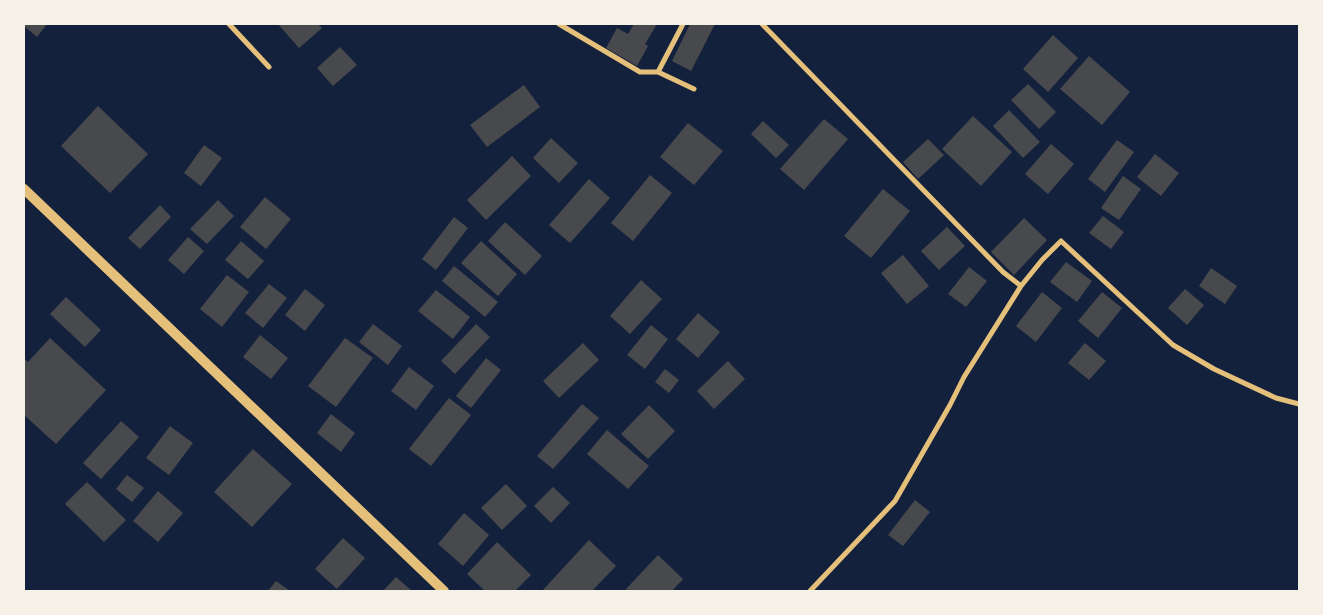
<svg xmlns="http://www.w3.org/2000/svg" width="1323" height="615" font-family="Poppins,sans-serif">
  <rect width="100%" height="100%" fill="#14213d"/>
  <path fill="#48494c" d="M 24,24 L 47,24 L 37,37 L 24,26 Z
    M 278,24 L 318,24 L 322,28 L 299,48 Z
    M 634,24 L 657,24 L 645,44 L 648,46 L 637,66 L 606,48 L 617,28 L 628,34 Z
    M 690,24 L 715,24 L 691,71 L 672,61 Z
    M 1053,35 L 1078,58 L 1048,92 L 1023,69 Z
    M 340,47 L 357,65 L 333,86 L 317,68 Z
    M 1089,56 L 1130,92 L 1102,125 L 1060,89 Z
    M 1028,84 L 1056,112 L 1039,129 L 1011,100 Z
    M 524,85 L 540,107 L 487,147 L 470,125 Z
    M 98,106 L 148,154 L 110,193 L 61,146 Z
    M 1009,110 L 1040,142 L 1023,158 L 993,126 Z
    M 973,116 L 1012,152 L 981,186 L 942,149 Z
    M 824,119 L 848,139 L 804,190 L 780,169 Z
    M 763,121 L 789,145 L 776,158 L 751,134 Z
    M 688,123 L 723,151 L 694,185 L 660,157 Z
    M 551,138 L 578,163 L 559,183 L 533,158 Z
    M 928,139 L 944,155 L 918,179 L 903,162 Z
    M 1117,140 L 1134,152 L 1105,192 L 1088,179 Z
    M 1051,144 L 1074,164 L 1048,194 L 1025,174 Z
    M 204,145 L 222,158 L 201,186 L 184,173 Z
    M 1155,154 L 1179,173 L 1161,196 L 1137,177 Z
    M 512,156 L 531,176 L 486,220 L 467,200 Z
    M 650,175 L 672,193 L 633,241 L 611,223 Z
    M 1123,176 L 1141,189 L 1119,220 L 1101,208 Z
    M 589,179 L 610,198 L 570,243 L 549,225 Z
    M 883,189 L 910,211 L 871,258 L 844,236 Z
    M 265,197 L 291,219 L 266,249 L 240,227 Z
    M 218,200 L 234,216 L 207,244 L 190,229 Z
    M 160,205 L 171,217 L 140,249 L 128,238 Z
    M 1103,216 L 1124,232 L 1111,249 L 1089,233 Z
    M 454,217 L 468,228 L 436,270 L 422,259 Z
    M 1024,218 L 1047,240 L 1014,275 L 991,252 Z
    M 505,222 L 542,256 L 525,275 L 488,241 Z
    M 947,227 L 965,246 L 939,270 L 921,251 Z
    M 188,237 L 204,251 L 184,274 L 168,260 Z
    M 241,241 L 264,261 L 248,279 L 225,260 Z
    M 481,241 L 517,274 L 498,296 L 461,263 Z
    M 903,255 L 929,286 L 907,304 L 881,273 Z
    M 1066,262 L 1092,281 L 1077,302 L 1050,282 Z
    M 454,266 L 498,302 L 485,317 L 442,281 Z
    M 969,267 L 987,281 L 966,307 L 948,294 Z
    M 1211,268 L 1237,286 L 1225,304 L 1199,286 Z
    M 227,275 L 249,292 L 222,327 L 200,309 Z
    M 641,280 L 662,299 L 630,334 L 610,316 Z
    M 269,284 L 287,298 L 263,328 L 245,313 Z
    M 305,289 L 325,305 L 305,331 L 285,315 Z
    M 1185,289 L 1204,305 L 1187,325 L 1168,308 Z
    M 436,290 L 470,317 L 453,339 L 418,311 Z
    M 1042,292 L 1062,308 L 1036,342 L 1016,326 Z
    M 1102,292 L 1122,308 L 1098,338 L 1078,321 Z
    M 66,297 L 101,330 L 85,347 L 50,314 Z
    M 698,313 L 720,332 L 698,358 L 676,339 Z
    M 373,324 L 402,346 L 388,365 L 359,342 Z
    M 476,324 L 490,337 L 455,374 L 441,361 Z
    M 651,325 L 668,339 L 645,369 L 627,355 Z
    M 260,335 L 288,358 L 271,379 L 243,357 Z
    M 50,338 L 106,390 L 56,444 L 24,415 L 24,359 L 28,362 Z
    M 345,338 L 373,358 L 336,407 L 308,386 Z
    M 583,343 L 599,360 L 559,398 L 543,381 Z
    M 1085,343 L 1106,361 L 1089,380 L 1068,363 Z
    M 486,358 L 501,370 L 471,408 L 456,396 Z
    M 728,361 L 745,379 L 714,409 L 697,391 Z
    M 409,367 L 434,386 L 416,410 L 391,391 Z
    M 665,369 L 679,380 L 669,393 L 655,382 Z
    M 449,398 L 471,415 L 431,466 L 409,449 Z
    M 582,404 L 599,418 L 553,469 L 537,456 Z
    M 649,405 L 675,431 L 648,459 L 621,434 Z
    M 331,414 L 355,433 L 341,452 L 317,433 Z
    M 121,421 L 139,437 L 101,479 L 83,463 Z
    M 170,426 L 193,443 L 169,475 L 146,458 Z
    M 607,430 L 649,466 L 628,489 L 587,454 Z
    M 253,449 L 292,484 L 252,527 L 214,492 Z
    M 127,475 L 144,488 L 132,502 L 116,489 Z
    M 87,482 L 126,520 L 104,542 L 65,504 Z
    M 506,484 L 527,506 L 502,530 L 481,508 Z
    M 553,487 L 570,503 L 551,523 L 534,506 Z
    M 158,491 L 183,513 L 158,542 L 133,521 Z
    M 915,500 L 930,512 L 903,546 L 888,535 Z
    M 464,513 L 489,535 L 463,566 L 438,544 Z
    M 343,538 L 365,558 L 337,589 L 315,569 Z
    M 589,540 L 616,566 L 592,591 L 542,591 Z
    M 497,542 L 531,575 L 515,591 L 485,591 L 467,574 Z
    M 658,555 L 683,579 L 672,591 L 629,591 L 626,589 Z
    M 396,577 L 412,591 L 383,591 Z
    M 276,581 L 290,591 L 268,591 Z"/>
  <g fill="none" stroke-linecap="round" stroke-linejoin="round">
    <path stroke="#e5c07b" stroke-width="5" d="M 229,24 L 269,67
      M 559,24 L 640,72 L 658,72 L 694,89
      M 762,24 L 1003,272 L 1021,286 L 1042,260 L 1061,241 L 1173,345 L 1214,369 L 1276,398 L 1299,404
      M 658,72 L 683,24
      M 810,591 L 895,501 L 950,405 L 964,377 L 1021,286"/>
    <path stroke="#e5c07b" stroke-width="10" d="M 24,189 L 444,591"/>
  </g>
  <rect width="1323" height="615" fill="none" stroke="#f6f1e7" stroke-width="50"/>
</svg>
